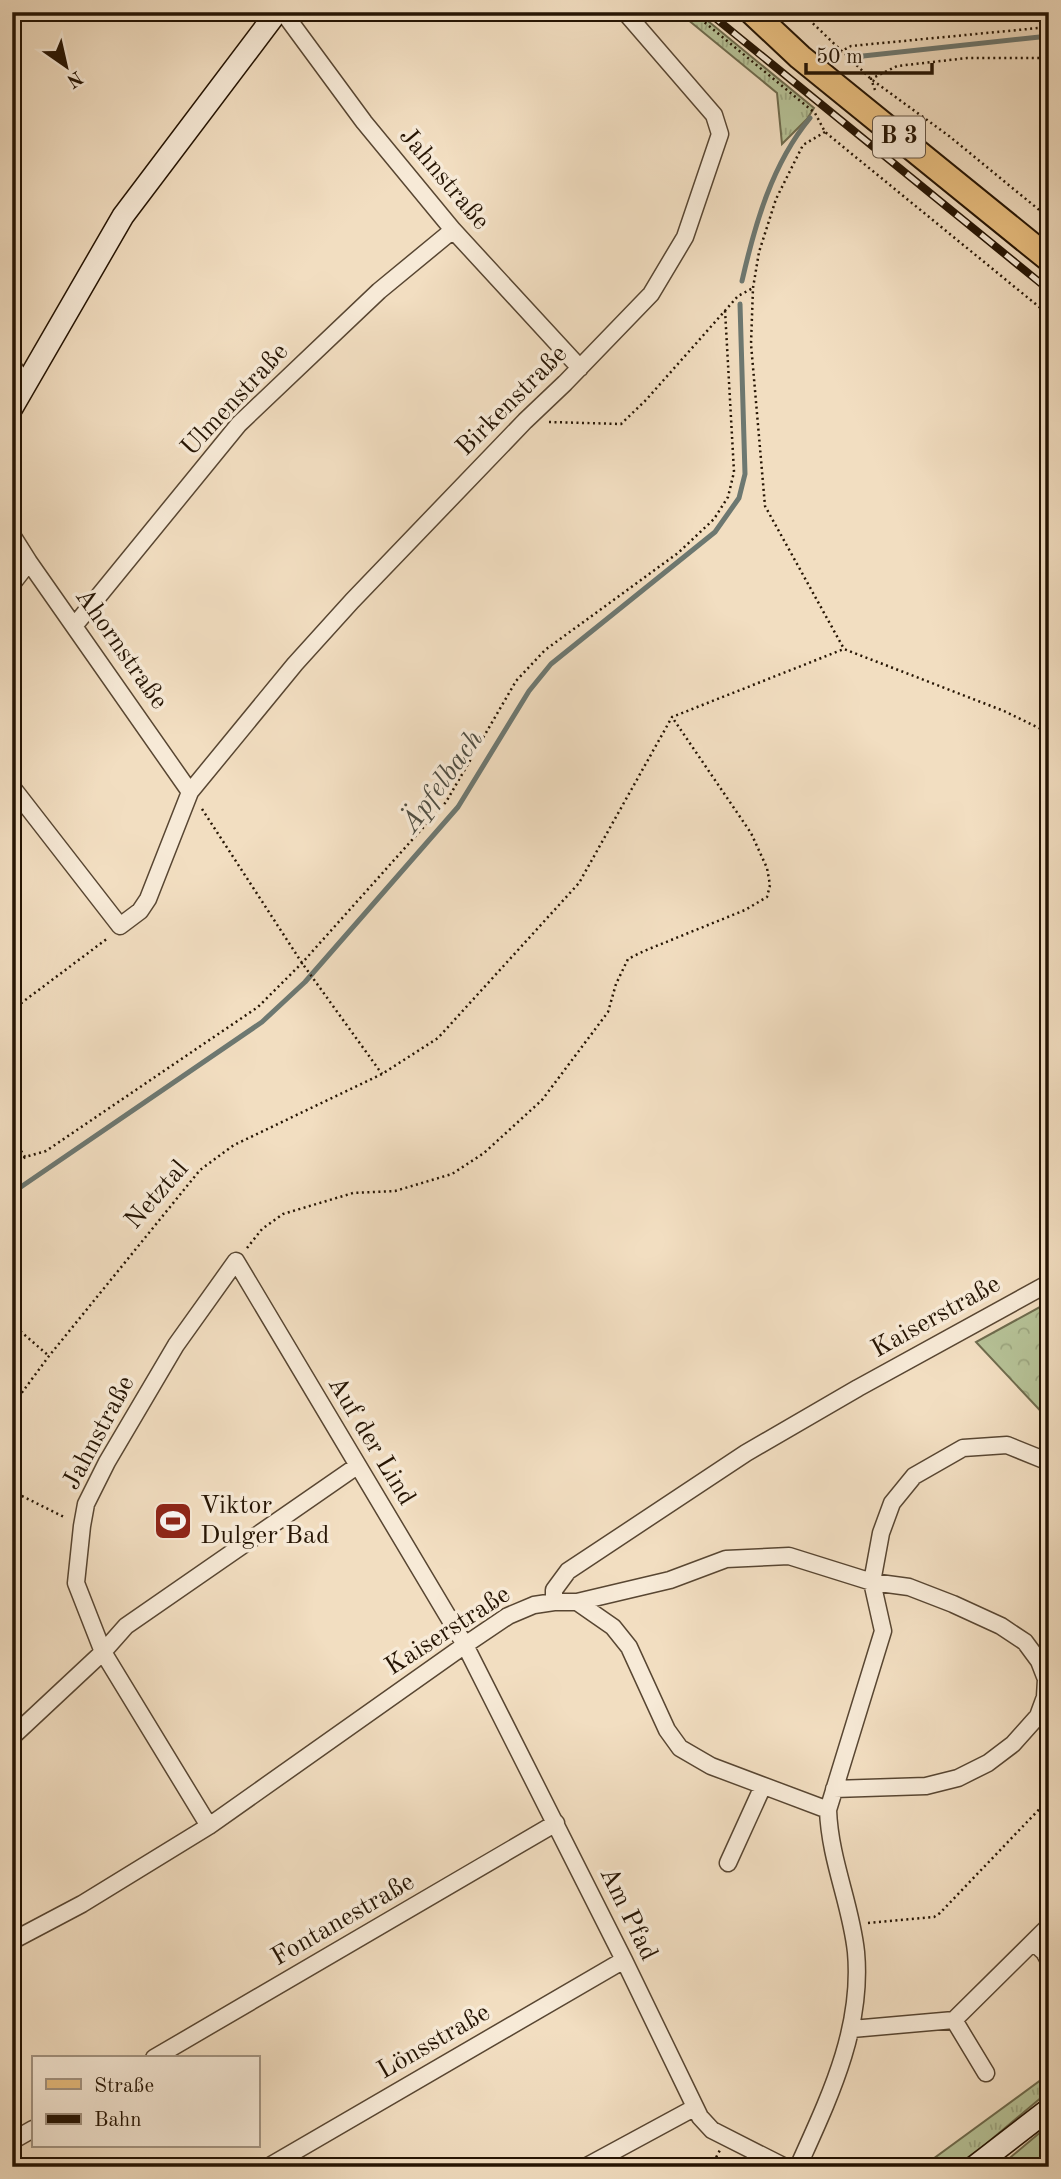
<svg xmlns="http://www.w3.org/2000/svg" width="1061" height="2179" font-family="'Old Standard TT',serif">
  <defs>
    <pattern id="grass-tufts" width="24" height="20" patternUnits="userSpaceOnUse" patternTransform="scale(1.75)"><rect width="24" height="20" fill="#b6c297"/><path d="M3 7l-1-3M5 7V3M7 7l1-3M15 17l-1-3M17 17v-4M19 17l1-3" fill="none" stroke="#9ca680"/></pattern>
    <pattern id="park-crowns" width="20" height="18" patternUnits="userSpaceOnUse" patternTransform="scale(1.75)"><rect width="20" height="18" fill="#b6c297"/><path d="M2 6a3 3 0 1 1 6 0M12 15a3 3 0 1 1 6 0" fill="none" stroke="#9ca680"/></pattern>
  </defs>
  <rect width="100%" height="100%" fill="#f2dec1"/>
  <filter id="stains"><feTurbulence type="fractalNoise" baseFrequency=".00286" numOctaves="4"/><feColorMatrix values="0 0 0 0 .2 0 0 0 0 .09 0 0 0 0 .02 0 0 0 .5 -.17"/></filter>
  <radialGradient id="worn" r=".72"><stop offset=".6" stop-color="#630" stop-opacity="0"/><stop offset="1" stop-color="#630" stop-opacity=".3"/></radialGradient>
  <path fill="url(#grass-tufts)" stroke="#6e6b4d" stroke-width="2" d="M 675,12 L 697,12 L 814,108 L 807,119 L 782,144 L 777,93 L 687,19 Z
    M 1049,2074 L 1049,2091 L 986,2144 L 955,2167 L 922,2167 Z
    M 1049,2125 L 1049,2167 L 999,2167 Z"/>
  <path fill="url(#park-crowns)" stroke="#6e6b4d" stroke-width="2" d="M 1049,1302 L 1049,1420 L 976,1342 Z"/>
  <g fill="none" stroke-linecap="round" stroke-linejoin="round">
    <path stroke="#6d7871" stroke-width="5" d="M 858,60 L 863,56 L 1049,36
      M 742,281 C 755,224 772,164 810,118
      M 12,1193 L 262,1022 L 305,982 L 458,807 L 529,691 L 551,664 L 715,532 L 739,498 L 745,474 L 740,304"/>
    <defs>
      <path id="lane" d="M 746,2167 L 755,2150"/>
      <path id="street" d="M 283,12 L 364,122 L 453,230 L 580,368
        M 12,365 L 26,386
        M 12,535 L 29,562 L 190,792
        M 12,584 L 29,562
        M 75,625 L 239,424 L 379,291 L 453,230
        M 12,787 L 120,926 L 140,911 L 148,899 L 190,792 L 295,664 L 352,601 L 525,421 L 565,383 L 651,294 L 685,237 L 720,134 L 714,115 L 625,12
        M 554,1602 L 554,1590 L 568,1571 L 746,1453 L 858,1388 L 1049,1283
        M 577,1602 L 670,1580 L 726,1559 L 789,1556 L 872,1582 L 909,1587 L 953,1604 L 1001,1626 L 1025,1642 L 1039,1661 L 1046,1679 L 1045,1697 L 1038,1716 L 1013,1744 L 988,1763 L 958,1778 L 926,1786 L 834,1789
        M 12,1737 L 103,1652 L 126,1626 L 357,1466
        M 209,1826 L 103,1652 L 76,1583 L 82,1526 L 86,1504 L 107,1462 L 176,1345 L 236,1261 L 465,1645 L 624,1960 L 700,2117 L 712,2130 L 785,2167
        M 728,1863 L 763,1786
        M 12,1941 L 82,1904 L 209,1826 L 465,1645 L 508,1616 L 534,1605 L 554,1602 L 577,1602 L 613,1627 L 629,1647 L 667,1730 L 680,1748 L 711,1766 L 828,1810
        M 1034,1943 L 1044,1952 L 1049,1961
        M 954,2020 L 986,2073
        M 852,2029 L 954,2020 L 1049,1926
        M 154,2058 L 556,1823
        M 12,2141 L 33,2129
        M 268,2167 L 624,1960
        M 585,2167 L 694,2108
        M 798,2167 C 829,2098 863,2029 856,1952 C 851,1904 830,1861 828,1810 L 883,1631 L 872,1582 L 881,1533 L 892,1503 L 914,1476 L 963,1448 L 1007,1445 L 1049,1462"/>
      <path id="secondary" d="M 12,408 L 123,216 L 277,12
        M 974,2167 L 1049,2109"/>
      <path id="primary" d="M 752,12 L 800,57 L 1049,259"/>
    </defs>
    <use href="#lane" stroke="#584632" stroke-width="11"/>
    <use href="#street" stroke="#584632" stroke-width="19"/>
    <use href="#secondary" stroke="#251403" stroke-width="24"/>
    <use href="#primary" stroke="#251403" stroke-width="28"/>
    <path stroke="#251403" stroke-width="2.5" stroke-dasharray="2 3.5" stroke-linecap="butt" d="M 692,12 L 815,113 L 825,132 L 1049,315
      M 801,12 L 871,79 L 949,136 L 1049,218
      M 840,52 L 851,46 L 1049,27
      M 875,90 L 871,79 L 897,66 L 967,58 L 1049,58
      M 825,132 L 803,145 L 776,199 L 759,252 L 753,288 L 751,344 L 765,506 L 844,649
      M 549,422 L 621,424 L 646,400 L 738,296 L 753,288
      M 202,809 L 302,963 L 382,1074
      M 12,1010 L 108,938
      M 12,1137 L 25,1157
      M 12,1170 L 25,1157 L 46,1151 L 258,1007 L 302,963 L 446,802 L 516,681 L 545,650 L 678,553 L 714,519 L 728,497 L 734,472 L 725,310
      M 247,1248 L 262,1229 L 283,1214 L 353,1193 L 395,1191 L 452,1174 L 484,1153 L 542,1100 L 608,1012 L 616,984 L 628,959 L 644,951 L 745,910 L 767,897 L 770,885 L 767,868 L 751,833 L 672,717
      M 12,1324 L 49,1356
      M 12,1406 L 49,1356 L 200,1170 L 234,1145 L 382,1074 L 438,1038 L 579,883 L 672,717 L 844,649 L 1004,711 L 1041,729 L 1049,739
      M 12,1491 L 66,1518
      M 868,1923 L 934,1917 L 940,1913 L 1049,1799
      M 711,2167 L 720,2150
      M 1043,2167 L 1049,2163"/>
    <use href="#lane" stroke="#f7ead7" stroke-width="8"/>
    <use href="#street" stroke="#f7ead7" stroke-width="16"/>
    <use href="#secondary" stroke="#f7ead7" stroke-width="21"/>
    <use href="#primary" stroke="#e9bf80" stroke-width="24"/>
    <defs>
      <path id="rail" d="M 708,12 L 1049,290"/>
    </defs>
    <use href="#rail" stroke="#251403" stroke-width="8"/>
    <use href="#rail" stroke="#f7ead7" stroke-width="5" stroke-dasharray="16" stroke-linecap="butt"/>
  </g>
  <defs>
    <symbol id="stadium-square" viewBox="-11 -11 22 22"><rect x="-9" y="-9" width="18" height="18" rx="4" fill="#8f2418" stroke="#f7ead7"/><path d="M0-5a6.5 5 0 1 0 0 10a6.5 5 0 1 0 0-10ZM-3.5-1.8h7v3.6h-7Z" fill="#fff"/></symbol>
  </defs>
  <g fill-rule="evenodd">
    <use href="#stadium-square" x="151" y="1499" width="44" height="44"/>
  </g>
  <g text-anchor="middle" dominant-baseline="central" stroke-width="7" stroke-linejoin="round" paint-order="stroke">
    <rect fill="#f7ead7" stroke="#645443" stroke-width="2" x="873" y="116.5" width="52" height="41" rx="5"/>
    <g font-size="24" font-weight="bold" fill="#251403">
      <text x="899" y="137">B 3</text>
    </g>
    <g font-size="26" fill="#251403" stroke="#f7ead7">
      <text transform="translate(444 179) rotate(50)">Jahnstraße</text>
      <text transform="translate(235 400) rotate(-47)">Ulmenstraße</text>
      <text transform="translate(512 401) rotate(-45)">Birkenstraße</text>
      <text transform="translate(121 649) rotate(55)">Ahornstraße</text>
      <text transform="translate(157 1195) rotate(-49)">Netztal</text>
      <text transform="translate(936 1317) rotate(-29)">Kaiserstraße</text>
      <text transform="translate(99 1433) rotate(-62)">Jahnstraße</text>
      <text transform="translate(371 1441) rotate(59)">Auf der Lind</text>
      <text transform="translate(448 1631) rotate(-33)">Kaiserstraße</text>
      <text transform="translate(628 1914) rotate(64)">Am Pfad</text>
      <text transform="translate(343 1920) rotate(-30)">Fontanestraße</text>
      <text transform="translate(434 2042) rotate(-30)">Lönsstraße</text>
    </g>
    <g font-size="26" fill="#251403" stroke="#f7ead7" text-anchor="start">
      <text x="200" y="1506">Viktor<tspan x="200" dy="30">Dulger Bad</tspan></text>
    </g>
    <g font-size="28" font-style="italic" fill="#4f4e43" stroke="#f7ead7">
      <text transform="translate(443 782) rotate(-54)">Äpfelbach</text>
    </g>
  </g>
  <rect width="1061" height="2179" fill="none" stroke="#f2dec1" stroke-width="42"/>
  <rect x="14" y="14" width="1033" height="2151" fill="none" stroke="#251403" stroke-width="3.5"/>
  <rect x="21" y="21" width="1019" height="2137" fill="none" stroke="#251403" stroke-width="2"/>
  <rect x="32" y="2056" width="228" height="91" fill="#f7ead7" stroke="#a39482" stroke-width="2"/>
  <rect x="46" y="2079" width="35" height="10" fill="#e9bf80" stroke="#a39482" stroke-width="2"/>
  <text x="94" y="2092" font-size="21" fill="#251403">Straße</text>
  <rect x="46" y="2114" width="35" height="10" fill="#251403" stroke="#a39482" stroke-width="2"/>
  <text x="94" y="2126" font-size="21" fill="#251403">Bahn</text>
  <g transform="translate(66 66) rotate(146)" stroke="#f7ead7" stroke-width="5" paint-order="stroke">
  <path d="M0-5L12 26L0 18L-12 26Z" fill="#251403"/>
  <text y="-10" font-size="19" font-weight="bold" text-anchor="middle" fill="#251403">N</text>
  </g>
  <path d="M806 63v10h126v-10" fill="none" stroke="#251403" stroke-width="3.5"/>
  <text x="816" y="63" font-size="21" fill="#251403" stroke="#f7ead7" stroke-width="5" paint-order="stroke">50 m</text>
  <rect width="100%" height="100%" filter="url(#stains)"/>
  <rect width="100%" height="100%" fill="url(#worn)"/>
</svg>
